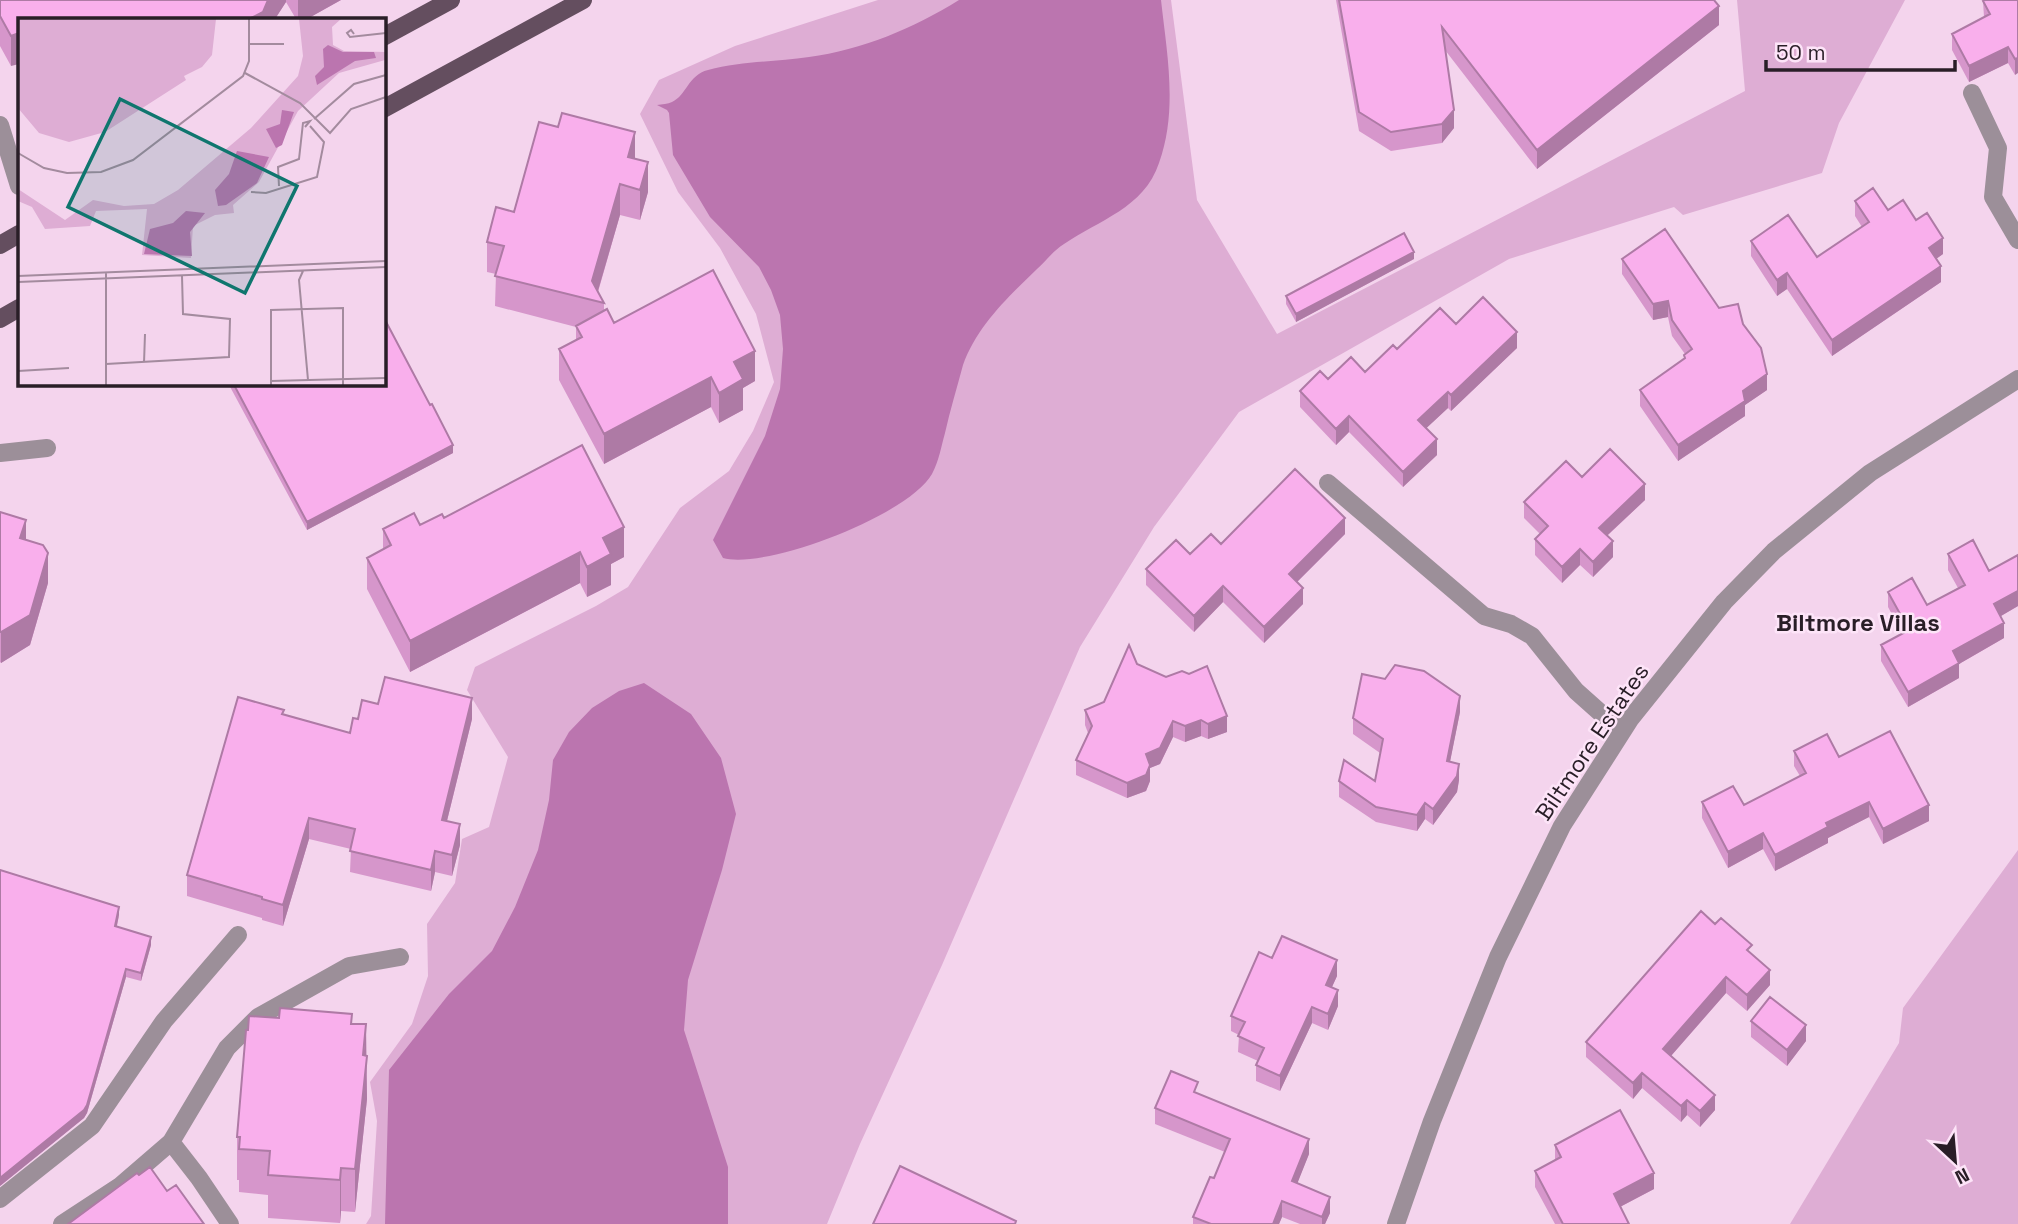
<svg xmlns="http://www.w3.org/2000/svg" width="2018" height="1224" font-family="'Space Grotesk',sans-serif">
  <rect width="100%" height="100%" fill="#f4d4ed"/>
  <path fill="#deadd4" d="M 878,0 L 1171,0 L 1197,200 L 1277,334 L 1745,91 L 1737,0 L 1905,0 L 1839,123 L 1822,173 L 1683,215 L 1674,207 L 1509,259 L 1239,412 L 1154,527 L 1080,647 L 942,965 L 860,1144 L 827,1224 L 366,1224 L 371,1216 L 377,1121 L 370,1082 L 412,1024 L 428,976 L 427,924 L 455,883 L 462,839 L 489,827 L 508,757 L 467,690 L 475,667 L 596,606 L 628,587 L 680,508 L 729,471 L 753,431 L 774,382 L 756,314 L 720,248 L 678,192 L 640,114 L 659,80 L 735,46 Z
    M 2018,850 L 2018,1224 L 1790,1224 L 1899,1043 L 1903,1008 Z"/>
  <path fill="#bb75af" d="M 959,0 L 1161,0 C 1167,54 1178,110 1159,163 C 1144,208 1099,220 1064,244 C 1054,250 1046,261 1037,269 C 1008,297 977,326 963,365 C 957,388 950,410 945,433 C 941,447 939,461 932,474 C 909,515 766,570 723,558 L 713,540 L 765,436 L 780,389 L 783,349 L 780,315 L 771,290 L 759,267 L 710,217 L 673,155 L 669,113 L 667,110 L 657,105 C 662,104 668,104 672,102 C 687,95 688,75 708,70 C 741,61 775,62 809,57 C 862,50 914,28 959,0 Z
    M 644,683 L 691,714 L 721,758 L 736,814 L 722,870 L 688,980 L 684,1030 L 728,1167 L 728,1224 L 385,1224 L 389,1070 L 449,994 L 492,951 L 515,907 L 538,850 L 549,800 L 553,760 L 569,732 L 592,708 L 619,691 Z"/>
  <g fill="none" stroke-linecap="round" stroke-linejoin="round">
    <path stroke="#9c8f99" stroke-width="18" d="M 1972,93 L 1998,148 L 1993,197 L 2018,240
      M 0,125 L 19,186
      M 0,453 L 47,448
      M 1328,483 L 1484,616 L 1511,624 L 1532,636 L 1576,691 L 1622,732
      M 171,1142 L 199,1178 L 230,1224
      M 0,1199 L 92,1126 L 164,1021 L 238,935
      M 62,1224 L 120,1186 L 171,1142 L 227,1048 L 258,1017 L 349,966 L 400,957
      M 1396,1224 L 1432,1121 L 1498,957 L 1562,826 L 1631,718 L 1724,602 L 1774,551 L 1870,473 L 2018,379"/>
    <path stroke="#644e5f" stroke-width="18" d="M 383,37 L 451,0
      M 383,109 L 583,0
      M 0,245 L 19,234
      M 0,319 L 19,308"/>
  </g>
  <path fill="#d696cb" d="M 0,0 L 341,0 L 307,19 L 296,19 L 286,2 L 275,19 L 19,19 L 11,66 L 0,46 Z
    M 1336,0 L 1714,0 L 1719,25 L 1537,169 L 1445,50 L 1454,128 L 1442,143 L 1391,151 L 1359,131 Z
    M 2018,0 L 2015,75 L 2008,63 L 1969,82 L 1952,50 L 1952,34 L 1984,17 L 1983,1 Z
    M 635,158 L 648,192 L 640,220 L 620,215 L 598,292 L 604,303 L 604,311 L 614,323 L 755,381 L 743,388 L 743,410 L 719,423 L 711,407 L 604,464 L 559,380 L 559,349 L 576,340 L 576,327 L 495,306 L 496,274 L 487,272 L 487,242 L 514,212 Z
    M 1855,201 L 1888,210 L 1916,220 L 1943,254 L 1936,259 L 1941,282 L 1832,356 L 1787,289 L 1777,296 L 1751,256 L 1751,241 L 1817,257 L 1862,227 L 1855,216 Z
    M 1414,259 L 1296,322 L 1286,304 L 1286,296 Z
    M 1622,259 L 1719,308 L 1743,324 L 1767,390 L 1745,405 L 1745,416 L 1678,461 L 1640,406 L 1640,390 L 1684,359 L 1685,354 L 1672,336 L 1668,317 L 1653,320 L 1622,274 Z
    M 1456,324 L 1517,348 L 1451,411 L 1448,408 L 1426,428 L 1437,455 L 1403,487 L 1349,432 L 1336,445 L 1300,407 L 1300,391 L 1365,372 L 1397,349 Z
    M 228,383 L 383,383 L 453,453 L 307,530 Z
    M 1582,477 L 1645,500 L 1607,536 L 1613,557 L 1593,577 L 1580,565 L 1562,583 L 1535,555 L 1535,539 L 1540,534 L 1524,518 L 1524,502 Z
    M 0,512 L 26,540 L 48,583 L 30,645 L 1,663 L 0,662 Z
    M 444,518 L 624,557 L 611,564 L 611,585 L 587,597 L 580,583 L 410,672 L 367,589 L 367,558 L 383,550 L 383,529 L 420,525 Z
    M 1345,534 L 1297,582 L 1303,604 L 1264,643 L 1223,602 L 1194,632 L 1146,585 L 1146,569 L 1221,544 Z
    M 1948,554 L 1989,571 L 2018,606 L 2001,616 L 2004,638 L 1959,664 L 1959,678 L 1908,707 L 1881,661 L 1881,645 L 1902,633 L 1888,607 L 1888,592 L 1927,605 L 1958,588 L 1948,570 Z
    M 1137,664 L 1227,732 L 1208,739 L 1201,736 L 1185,742 L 1173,737 L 1160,764 L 1150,768 L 1150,781 L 1146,791 L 1127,798 L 1076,775 L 1076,760 L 1088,733 L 1085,725 L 1085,710 L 1104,702 Z
    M 378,704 L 472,719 L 447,821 L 460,845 L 452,876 L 435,872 L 431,891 L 350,872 L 351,849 L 309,839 L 283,926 L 262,920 L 262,918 L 187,896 L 187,875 L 284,715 L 350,733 L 358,719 Z
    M 1460,712 L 1450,761 L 1459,780 L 1457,792 L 1433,825 L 1425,819 L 1417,831 L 1376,822 L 1339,797 L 1339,781 L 1375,781 L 1380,753 L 1353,734 L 1353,718 Z
    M 1794,751 L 1839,757 L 1929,821 L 1883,844 L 1869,817 L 1828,838 L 1828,843 L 1775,871 L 1763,849 L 1728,868 L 1702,818 L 1702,802 L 1744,805 L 1800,776 L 1794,766 Z
    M 119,915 L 117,926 L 151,945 L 141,981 L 126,977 L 87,1113 L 84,1118 L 0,1186 Z
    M 1715,924 L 1752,954 L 1770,985 L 1747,1011 L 1726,993 L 1671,1056 L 1715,1110 L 1700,1127 L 1687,1115 L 1681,1122 L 1642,1088 L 1633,1099 L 1586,1057 L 1586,1042 Z
    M 1272,958 L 1337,976 L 1332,987 L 1338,1006 L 1328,1030 L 1312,1023 L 1280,1091 L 1256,1081 L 1256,1065 L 1258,1061 L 1238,1052 L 1239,1035 L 1231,1031 L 1231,1016 Z
    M 1751,1021 L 1806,1041 L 1787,1066 L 1751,1037 Z
    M 352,1024 L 366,1056 L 367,1099 L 355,1212 L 341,1211 L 340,1223 L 268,1218 L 268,1195 L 239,1192 L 239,1180 L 237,1180 L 237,1137 Z
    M 1198,1093 L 1309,1154 L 1297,1183 L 1330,1213 L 1325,1224 L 1300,1224 L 1282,1217 L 1279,1224 L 1193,1224 L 1193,1217 L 1214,1178 L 1225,1152 L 1155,1124 L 1155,1108 Z
    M 1555,1145 L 1654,1189 L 1620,1207 L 1629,1224 L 1555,1224 L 1535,1187 L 1535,1171 L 1555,1161 Z"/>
  <path fill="#ae7aa5" d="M 268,0 L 286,0 L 286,2 L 275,19 L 249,19 Z
    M 298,0 L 341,0 L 307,19 L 298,19 Z
    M 1719,6 L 1719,25 L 1537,169 L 1537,150 Z
    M 19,33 L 19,64 L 11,66 L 11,36 Z
    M 2008,47 L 2008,63 L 1969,82 L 1969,66 Z
    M 2018,58 L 2018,73 L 2015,75 L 2015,59 Z
    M 1454,110 L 1454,128 L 1442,143 L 1442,124 Z
    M 635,132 L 635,163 L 628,157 Z
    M 648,162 L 648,192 L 640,220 L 640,190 Z
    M 620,184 L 620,215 L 595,301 L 592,281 Z
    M 1943,238 L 1943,254 L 1929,264 L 1929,248 Z
    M 1414,252 L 1414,259 L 1296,322 L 1296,314 Z
    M 1941,266 L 1941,282 L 1832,356 L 1832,340 Z
    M 1787,273 L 1787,289 L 1777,296 L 1777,280 Z
    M 1668,301 L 1668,317 L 1653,320 L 1653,304 Z
    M 1517,332 L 1517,348 L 1451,411 L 1451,395 Z
    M 755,351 L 755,381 L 743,388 L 743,410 L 719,423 L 719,393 L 734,362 Z
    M 1767,374 L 1767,390 L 1745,405 L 1745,416 L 1678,461 L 1678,445 L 1743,391 Z
    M 711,377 L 711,407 L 604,464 L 604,434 Z
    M 1448,392 L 1448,408 L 1418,436 L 1418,420 Z
    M 1349,416 L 1349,432 L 1336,445 L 1336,429 Z
    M 1437,439 L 1437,455 L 1403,487 L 1403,472 Z
    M 453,445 L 453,453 L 307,530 L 307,522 Z
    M 1645,484 L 1645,500 L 1599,543 L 1599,528 Z
    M 1345,518 L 1345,534 L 1289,590 L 1289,574 Z
    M 26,520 L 26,550 L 20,538 Z
    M 624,527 L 624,557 L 611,564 L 611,585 L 587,597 L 587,567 L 603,538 Z
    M 1613,541 L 1613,557 L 1593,577 L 1593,562 Z
    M 1580,549 L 1580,565 L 1562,583 L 1562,567 Z
    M 580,552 L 580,583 L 410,672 L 410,641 Z
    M 48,553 L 48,583 L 30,645 L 1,663 L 1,632 Z
    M 1223,586 L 1223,602 L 1194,632 L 1194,616 Z
    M 1303,588 L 1303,604 L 1264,643 L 1264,627 Z
    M 2018,591 L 2018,606 L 1994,620 L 1994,604 Z
    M 2004,623 L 2004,638 L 1959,664 L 1959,678 L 1908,707 L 1908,692 L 1953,651 Z
    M 1460,696 L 1460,712 L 1447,777 L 1447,761 Z
    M 472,698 L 472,719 L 442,841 L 442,820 Z
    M 1227,716 L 1227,732 L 1208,739 L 1208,724 Z
    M 1201,720 L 1201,736 L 1185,742 L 1185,726 Z
    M 1173,721 L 1173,737 L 1160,764 L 1150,768 L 1150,781 L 1146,791 L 1127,798 L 1127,783 L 1146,754 Z
    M 1459,764 L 1459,780 L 1457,792 L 1433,825 L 1433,809 Z
    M 1869,802 L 1869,817 L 1828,838 L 1828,843 L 1775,871 L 1775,855 L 1826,823 Z
    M 1425,803 L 1425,819 L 1417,831 L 1417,815 Z
    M 1929,805 L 1929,821 L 1883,844 L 1883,829 Z
    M 309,818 L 309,839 L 283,926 L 283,905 Z
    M 460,824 L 460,845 L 452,876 L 452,855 Z
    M 1763,833 L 1763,849 L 1728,868 L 1728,852 Z
    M 435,851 L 435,872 L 431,891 L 431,870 Z
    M 119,907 L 119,915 L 115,934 L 115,926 Z
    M 151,937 L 151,945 L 141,981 L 141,973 Z
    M 1337,960 L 1337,976 L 1326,1000 L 1326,985 Z
    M 126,969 L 126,977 L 87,1113 L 84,1118 L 0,1186 L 0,1178 Z
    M 1770,970 L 1770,985 L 1747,1011 L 1747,995 Z
    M 1726,977 L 1726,993 L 1663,1065 L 1663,1049 Z
    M 1338,990 L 1338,1006 L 1328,1030 L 1328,1014 Z
    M 1312,1007 L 1312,1023 L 1280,1091 L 1280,1076 Z
    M 366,1024 L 367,1099 L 355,1212 L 355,1169 Z
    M 1806,1025 L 1806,1041 L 1787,1066 L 1787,1050 Z
    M 1642,1073 L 1642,1088 L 1633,1099 L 1633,1083 Z
    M 1715,1095 L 1715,1110 L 1700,1127 L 1700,1111 Z
    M 1687,1100 L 1687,1115 L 1681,1122 L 1681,1106 Z
    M 1309,1139 L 1309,1154 L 1292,1197 L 1292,1181 Z
    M 341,1168 L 341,1211 L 340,1223 L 340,1180 Z
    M 1654,1173 L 1654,1189 L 1614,1210 L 1614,1194 Z
    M 1330,1197 L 1330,1213 L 1325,1224 L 1322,1224 L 1322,1217 Z
    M 1282,1201 L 1282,1217 L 1279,1224 L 1273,1224 Z"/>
  <path fill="#f9afec" stroke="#ae7aa5" stroke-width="2" d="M 0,0 L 268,0 L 263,12 L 249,19 L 19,19 L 19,33 L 11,36 L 0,16 Z
    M 1339,0 L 1714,0 L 1719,6 L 1537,150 L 1442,27 L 1454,110 L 1442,124 L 1391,132 L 1359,112 Z
    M 1985,0 L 2018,0 L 2018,58 L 2015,59 L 2008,47 L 1969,66 L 1952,34 L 1990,14 L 1983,1 Z
    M 562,113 L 635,132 L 628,157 L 648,162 L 640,190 L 620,184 L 592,281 L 604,303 L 495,276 L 504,246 L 487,242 L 496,207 L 514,212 L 539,122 L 558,127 Z
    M 1873,188 L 1888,210 L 1903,200 L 1916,220 L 1927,213 L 1943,238 L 1929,248 L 1941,266 L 1832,340 L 1787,273 L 1777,280 L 1751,241 L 1788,215 L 1817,257 L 1869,222 L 1855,201 Z
    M 1665,229 L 1719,308 L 1738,304 L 1743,324 L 1761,348 L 1767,374 L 1743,391 L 1745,401 L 1678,445 L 1640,390 L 1685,358 L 1684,355 L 1692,349 L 1672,320 L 1668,301 L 1653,304 L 1622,259 Z
    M 1404,233 L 1414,252 L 1296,314 L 1286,296 Z
    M 713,270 L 755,351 L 734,362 L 743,379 L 719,393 L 711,377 L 604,434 L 559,349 L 582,337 L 576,326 L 607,309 L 614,323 Z
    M 1483,297 L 1517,332 L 1451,395 L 1448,392 L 1418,420 L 1437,439 L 1403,472 L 1349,416 L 1336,429 L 1300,391 L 1320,371 L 1328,379 L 1351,357 L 1365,372 L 1393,345 L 1397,349 L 1440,308 L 1456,324 Z
    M 383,316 L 430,405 L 432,404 L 453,445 L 307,522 L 233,383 L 383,383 Z
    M 582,445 L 624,527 L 603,538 L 611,554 L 587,567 L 580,552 L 410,641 L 367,558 L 391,545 L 383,529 L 414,513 L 420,525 L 442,514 L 444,518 Z
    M 1610,449 L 1645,484 L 1599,528 L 1613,541 L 1593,562 L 1580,549 L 1562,567 L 1535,539 L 1548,526 L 1524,502 L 1566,461 L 1582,477 Z
    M 1295,469 L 1345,518 L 1289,574 L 1303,588 L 1264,627 L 1223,586 L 1194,616 L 1146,569 L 1176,540 L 1190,554 L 1211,534 L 1221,544 Z
    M 0,512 L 26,520 L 20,538 L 43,545 L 48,553 L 30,615 L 1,632 L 0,632 Z
    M 1973,540 L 1989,571 L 2018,555 L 2018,591 L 1994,604 L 2004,623 L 1953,651 L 1959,663 L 1908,692 L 1881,645 L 1909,630 L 1888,592 L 1912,578 L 1927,605 L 1965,585 L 1948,554 Z
    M 1129,645 L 1137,664 L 1166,677 L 1182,671 L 1189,674 L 1207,666 L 1227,716 L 1208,724 L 1201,720 L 1185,726 L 1173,721 L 1160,748 L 1146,754 L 1150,765 L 1146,775 L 1127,783 L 1076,760 L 1092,726 L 1085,710 L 1104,702 Z
    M 1395,665 L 1424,671 L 1460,696 L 1447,761 L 1459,764 L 1457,776 L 1433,809 L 1425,803 L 1417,815 L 1376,807 L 1339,781 L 1344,760 L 1375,781 L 1383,739 L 1353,718 L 1362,674 L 1385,679 Z
    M 385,677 L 472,698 L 442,820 L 460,824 L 452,855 L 435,851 L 431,870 L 350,851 L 355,829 L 309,818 L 283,905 L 262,899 L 262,897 L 187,875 L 238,697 L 284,710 L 282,714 L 350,733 L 353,718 L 358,719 L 362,700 L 378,704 Z
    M 1890,731 L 1929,805 L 1883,829 L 1869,802 L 1826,823 L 1828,827 L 1775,855 L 1763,833 L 1728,852 L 1702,802 L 1733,786 L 1744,805 L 1806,773 L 1794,751 L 1827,734 L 1839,757 Z
    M 0,870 L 119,907 L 115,926 L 151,937 L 141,973 L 126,969 L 87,1105 L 84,1110 L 0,1178 Z
    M 1701,911 L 1715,924 L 1721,918 L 1752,945 L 1747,950 L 1770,970 L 1747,995 L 1726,977 L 1663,1049 L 1715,1095 L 1700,1111 L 1687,1100 L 1681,1106 L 1642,1073 L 1633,1083 L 1586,1042 Z
    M 1282,936 L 1337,960 L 1326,985 L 1338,990 L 1328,1014 L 1312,1007 L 1280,1076 L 1256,1065 L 1264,1048 L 1238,1036 L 1245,1022 L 1231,1016 L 1259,952 L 1272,958 Z
    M 1770,997 L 1806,1025 L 1787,1050 L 1751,1021 Z
    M 280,1008 L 352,1014 L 351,1024 L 366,1024 L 363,1055 L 367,1056 L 355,1169 L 341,1168 L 340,1180 L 268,1175 L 270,1151 L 239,1149 L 240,1137 L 237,1137 L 246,1030 L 248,1030 L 249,1016 L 279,1018 Z
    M 1171,1071 L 1198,1082 L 1194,1092 L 1309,1139 L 1292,1181 L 1330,1197 L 1322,1217 L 1282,1201 L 1273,1224 L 1211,1224 L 1193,1217 L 1210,1177 L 1214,1178 L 1230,1139 L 1155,1108 Z
    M 1620,1110 L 1654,1173 L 1614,1194 L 1629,1224 L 1563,1224 L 1535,1171 L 1561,1157 L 1555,1145 Z
    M 900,1166 L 1016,1221 L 1015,1224 L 873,1224 Z
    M 150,1167 L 167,1191 L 176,1185 L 204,1224 L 68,1224 L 137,1173 L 139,1175 Z"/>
  <g text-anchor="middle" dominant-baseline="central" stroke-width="5" stroke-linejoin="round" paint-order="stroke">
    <g font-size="23" fill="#291e27" stroke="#fde4f8">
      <text transform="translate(1592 742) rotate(-56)">Biltmore Estates</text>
    </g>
    <g font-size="24" font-weight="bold" fill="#291e27" stroke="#fde4f8">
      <text x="1858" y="622">Biltmore Villas</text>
    </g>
  </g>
  <g transform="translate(18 18)">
    <rect width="368" height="368" fill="#f4d4ed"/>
    <path d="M 0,1 L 198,1 L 194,37 L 184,49 L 166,58 L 168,62 L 87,114 L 51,124 L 21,115 L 0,90 ZM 281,1 L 323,1 L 314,9 L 315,27 L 326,33 L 367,34 L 367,42 L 321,55 L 280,93 L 241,164 L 215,187 L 216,195 L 197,197 L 175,208 L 173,240 L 124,237 L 129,191 L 78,193 L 72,208 L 27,211 L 14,189 L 0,183 L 0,171 L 47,202 L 75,182 L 106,188 L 136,186 L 160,172 L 233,110 L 280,58 L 285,38 Z" fill="#deadd4"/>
    <path d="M 310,27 L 325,34 L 356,34 L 358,40 L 337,43 L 299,67 L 297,58 L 306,49 L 305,31 ZM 264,92 L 276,94 L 264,127 L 258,130 L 248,111 L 262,106 ZM 219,133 L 251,139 L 239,165 L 208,187 L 200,188 L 197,172 L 211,156 ZM 168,193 L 187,195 L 172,214 L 174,238 L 126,236 L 132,211 L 155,205 Z" fill="#bb75af"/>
    <path fill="none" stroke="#a38b9e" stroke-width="2" d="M 336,16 L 333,12 L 329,15 L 332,19 L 368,15M 231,26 L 266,26M 227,55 L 282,85 L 312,115 L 333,91 L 368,79M 296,101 L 336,66 L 368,57M 0,135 L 26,150 L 49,155 L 83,154 L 115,142 L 225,58 L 231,43 L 231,1M 261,168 L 260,149 L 281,141 L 285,105 L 292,103 L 287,109M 233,174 L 248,175 L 299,159 L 306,124 L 292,108M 285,253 L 281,262 L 290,362M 88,254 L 88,367M 0,258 L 368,243M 0,264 L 368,249M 126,345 L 127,316M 88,346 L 211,339 L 212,301 L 165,296 L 164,258M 0,353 L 51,350M 253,363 L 368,360M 253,367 L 253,292 L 325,290 L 325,367"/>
    <path fill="#0f766e" fill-opacity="0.15" stroke="#0f766e" stroke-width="3.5" d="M 102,81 L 279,168 L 227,275 L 50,189 Z"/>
    <rect width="368" height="368" fill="none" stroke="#291e27" stroke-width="3.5"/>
  </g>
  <g transform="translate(1955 1161) rotate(154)" stroke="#fde4f8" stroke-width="5" paint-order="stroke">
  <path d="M0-5L12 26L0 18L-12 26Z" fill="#291e27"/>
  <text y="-10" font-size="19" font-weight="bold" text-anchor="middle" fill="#291e27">N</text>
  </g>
  <path d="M1766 60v10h189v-10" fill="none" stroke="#291e27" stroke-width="3.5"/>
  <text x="1776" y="60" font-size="21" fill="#291e27" stroke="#fde4f8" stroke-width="5" paint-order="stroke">50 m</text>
</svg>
